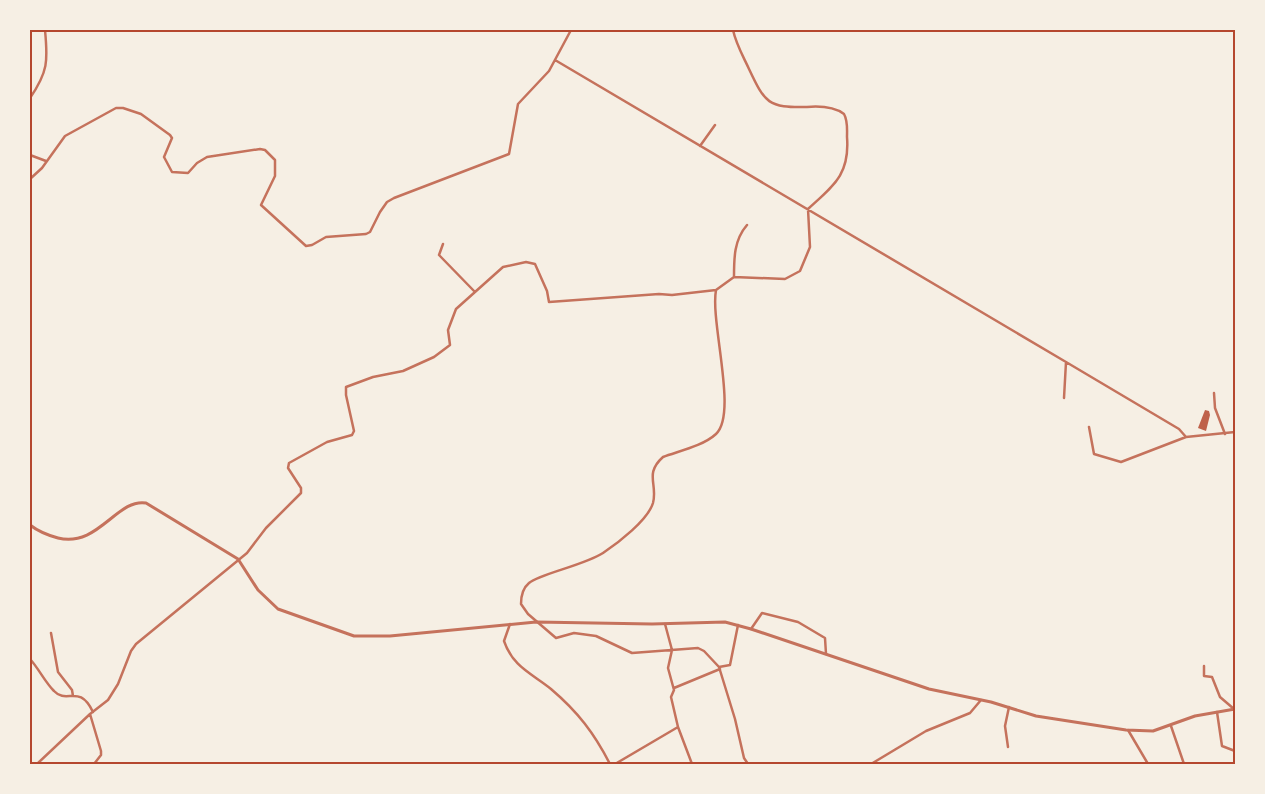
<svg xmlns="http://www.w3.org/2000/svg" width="1265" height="794" font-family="'Sofia Sans Condensed',sans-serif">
  <rect width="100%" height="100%" fill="#f6efe4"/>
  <path fill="#bf614a" d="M 1205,410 L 1209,411 L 1210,415 L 1206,431 L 1198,428 Z"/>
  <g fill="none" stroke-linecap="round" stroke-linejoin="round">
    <path stroke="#c5725c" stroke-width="2.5" d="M 555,60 L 1066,362 L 1064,398
      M 30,98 C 48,72 48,61 45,30
      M 700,146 L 715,125
      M 30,155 L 46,161
      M 30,179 L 42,168 L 65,136 L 116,108 L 123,108 L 141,114 L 170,135 L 172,138 L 164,157 L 172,172 L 188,173 L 197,163 L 207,157 L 260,149 L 265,150 L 275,160 L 275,176 L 261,205 L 306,246 L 312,245 L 326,237 L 366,234 L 370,232 L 380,212 L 387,202 L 394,198 L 509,154 L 518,104 L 549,71 L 571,30
      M 443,244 L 439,255 L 475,292
      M 734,277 C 734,258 734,240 747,225
      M 1066,362 L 1179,429 L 1186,437
      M 1214,393 L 1215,408 L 1225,434
      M 1089,427 L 1094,454 L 1121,462 L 1186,437 L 1235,432
      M 510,624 L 504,641 C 513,667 531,673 551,689 C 578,712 594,733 610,764
      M 738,625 L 730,665 L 719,667 L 735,719 L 744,758 L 748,764
      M 751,629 L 762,613 L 798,622 L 825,638 L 826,654
      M 51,633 L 58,672 L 72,690 L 73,696
      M 30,659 C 39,669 45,682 54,691 C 67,705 79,683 93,712
      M 1204,666 L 1204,676 L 1212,677 L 1220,697 L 1234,709
      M 719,667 L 704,651 L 698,648 L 632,653 L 596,636 L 574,633 L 556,638 L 528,614 L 521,604 C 521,597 523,588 529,583 C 539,574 585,565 603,553 C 618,543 648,520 653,503 C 658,484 644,474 663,457 C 679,451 703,446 716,434 C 738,414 710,322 716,290 L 734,277 L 785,279 L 800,271 L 810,247 L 808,209 C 833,186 850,175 847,137 C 847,130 848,121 844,114 C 833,106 819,106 807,107 C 768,108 765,103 749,69 C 743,56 736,44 733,30
      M 674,688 L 720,669
      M 1217,712 L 1222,746 L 1235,751
      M 90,714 L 101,751 L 101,755 L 94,764
      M 1171,726 L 1184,764
      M 678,727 L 692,764
      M 1128,730 L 1148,764
      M 1008,747 L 1005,726 L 1009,707
      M 37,764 L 90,714 L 108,700 L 118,684 L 131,651 L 136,644 L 247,553 L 266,528 L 301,493 L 301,488 L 288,468 L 289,463 L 327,442 L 352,435 L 354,431 L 346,395 L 346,387 L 373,377 L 403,371 L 434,357 L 450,345 L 448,330 L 456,309 L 503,267 L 526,262 L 535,264 L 547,291 L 549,302 L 659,294 L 672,295 L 716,290
      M 615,764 L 678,727 L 671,697 L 674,690 L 668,668 L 672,650 L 665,624
      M 871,764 L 926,731 L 970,713 L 981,700"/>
    <path stroke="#c5725c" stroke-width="3" d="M 30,525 C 39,532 47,535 58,538 C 98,548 117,498 146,503 L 238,559 L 258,590 L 278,609 L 354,636 L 390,636 L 536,622 L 652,624 L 725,622 L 751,629 L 929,689 L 991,702 L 1036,716 L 1126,730 L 1153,731 L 1195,716 L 1235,709"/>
  </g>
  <rect width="1265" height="794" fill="none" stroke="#f6efe4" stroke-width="62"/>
  <rect x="31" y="31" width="1203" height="732" fill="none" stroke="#b5482f" stroke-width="2"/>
</svg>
